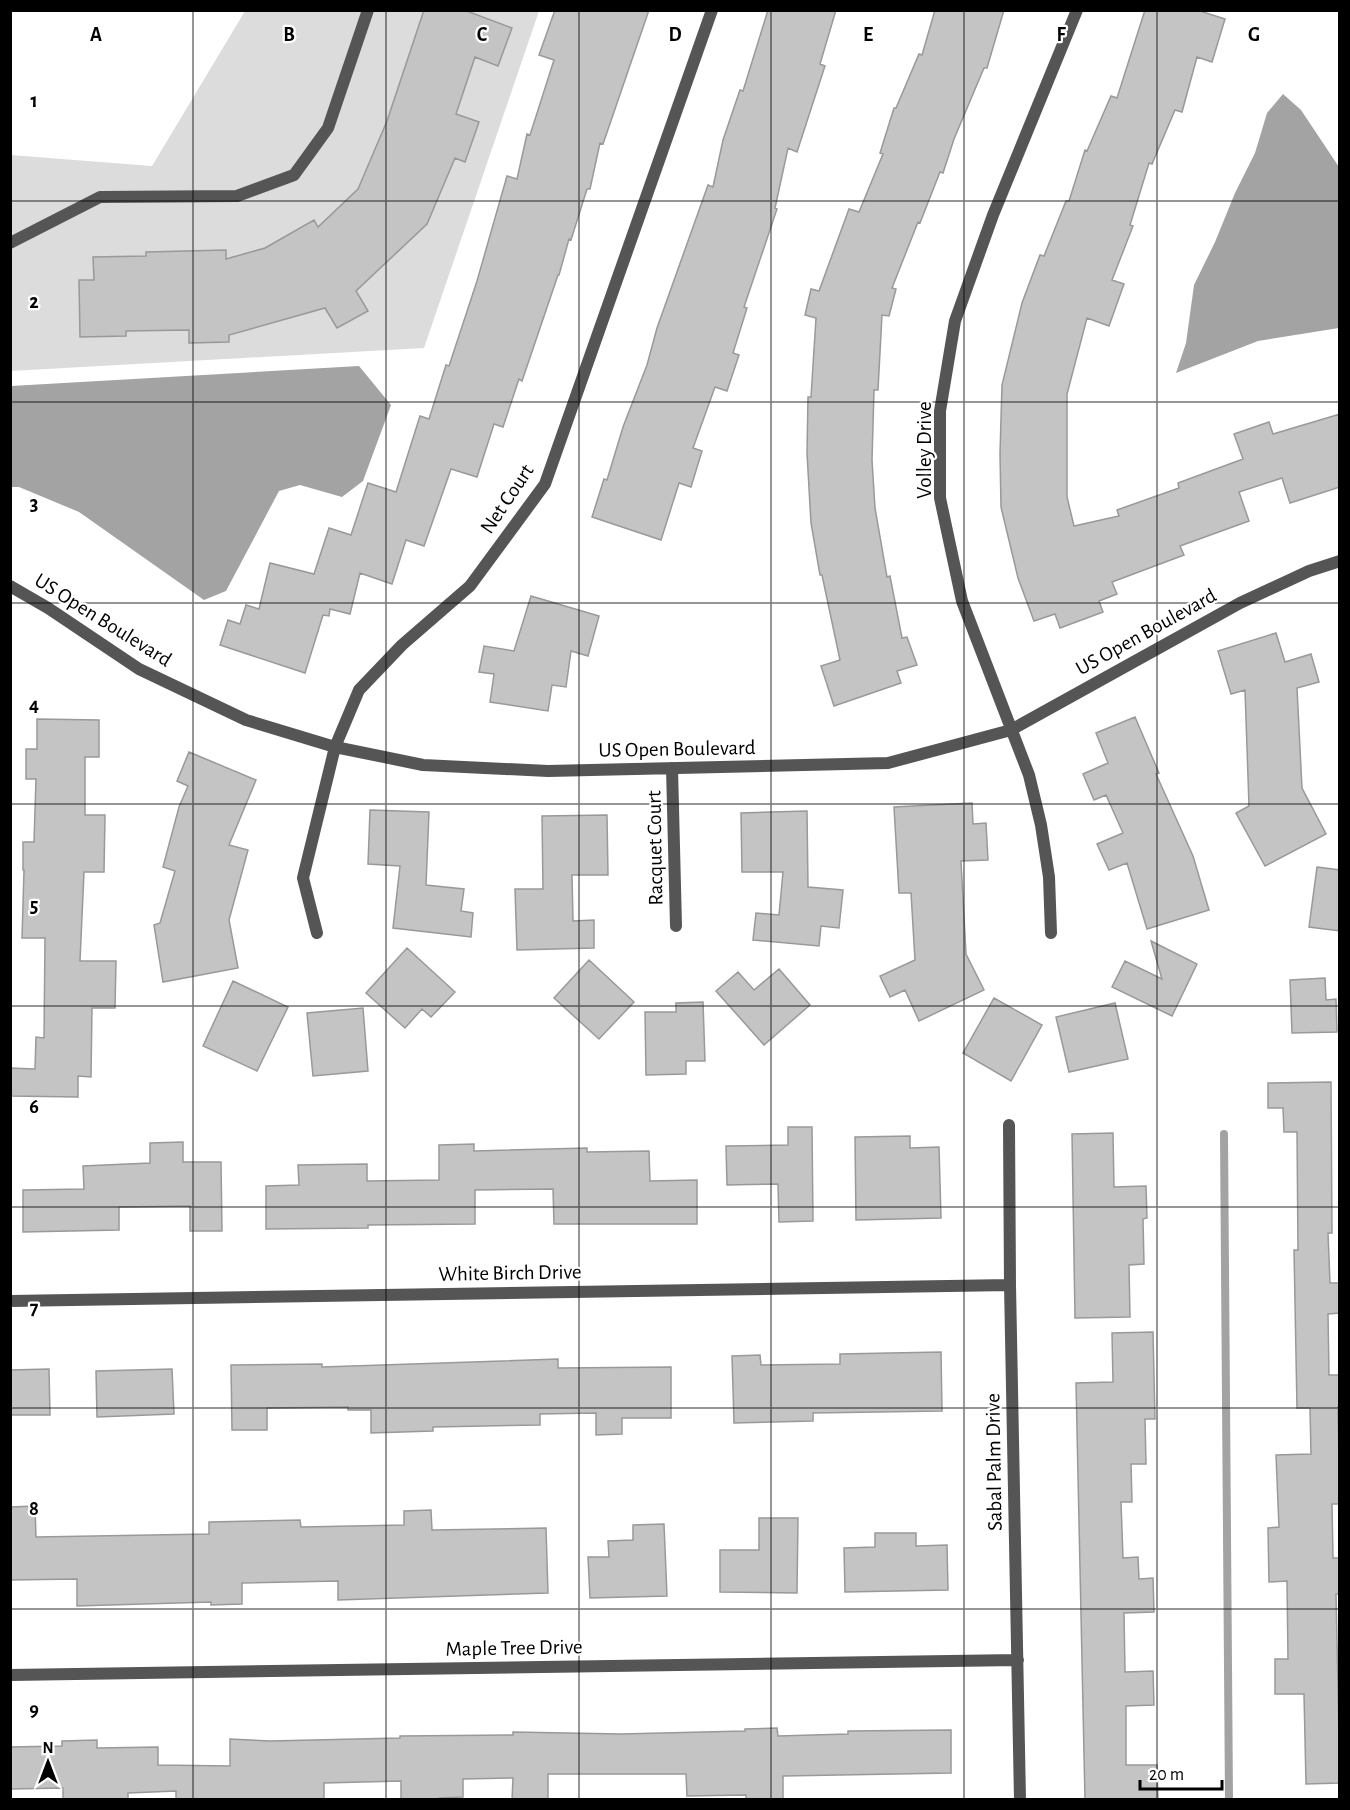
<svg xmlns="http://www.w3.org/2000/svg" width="1350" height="1810" font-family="'Alegreya Sans',sans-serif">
  <rect width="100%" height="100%" fill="#fff"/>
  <path fill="#dcdcdc" d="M 245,11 L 539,11 L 424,348 L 11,371 L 11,155 L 152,166 Z"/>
  <path fill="#a3a3a3" d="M 1283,94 L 1301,110 L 1339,167 L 1339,328 L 1258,341 L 1176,373 L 1186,343 L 1194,285 L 1215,242 L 1235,193 L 1255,153 L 1267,113 Z
    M 359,366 L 391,405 L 363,481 L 342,497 L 300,485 L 279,491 L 226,591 L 204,600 L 79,512 L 19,487 L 11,487 L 11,386 Z"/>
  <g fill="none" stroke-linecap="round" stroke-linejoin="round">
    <path stroke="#a3a3a3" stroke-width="8" d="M 1224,1134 L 1229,1800"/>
  </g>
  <path fill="#c4c4c4" stroke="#999" stroke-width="1.5" d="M 424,10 L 464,10 L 512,28 L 498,66 L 475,57 L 456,114 L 479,122 L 465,162 L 455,158 L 427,224 L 356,291 L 368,311 L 337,328 L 325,308 L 229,335 L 229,342 L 189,343 L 189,330 L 126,331 L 126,336 L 80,337 L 79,280 L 94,280 L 93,257 L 146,256 L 146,252 L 226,250 L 226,259 L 265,248 L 314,220 L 318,227 L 358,189 L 387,121 Z
    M 555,10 L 649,10 L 603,144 L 600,143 L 590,189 L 587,189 L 571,240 L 569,239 L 559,275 L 558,275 L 522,381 L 519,379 L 503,427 L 494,424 L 477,477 L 451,469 L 424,546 L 406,540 L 392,584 L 360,573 L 350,614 L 330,609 L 329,616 L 323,615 L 305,673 L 220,645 L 228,620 L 240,624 L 246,605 L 259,609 L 270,563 L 314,574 L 329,528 L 351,535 L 368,483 L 396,492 L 420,416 L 429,419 L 446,365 L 449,366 L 477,281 L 507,176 L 517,179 L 527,134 L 530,135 L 554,60 L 539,55 Z
    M 768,10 L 836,10 L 820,64 L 825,66 L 797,152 L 788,148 L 775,208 L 777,209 L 744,307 L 747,308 L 733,353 L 739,355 L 727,391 L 715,387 L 693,448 L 702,451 L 691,487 L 679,483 L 661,540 L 592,517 L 604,479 L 607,480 L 623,427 L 647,365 L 657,328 L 708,185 L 713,187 L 723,140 L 740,90 L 743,91 Z
    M 935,10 L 1004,10 L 987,68 L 984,68 L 954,139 L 943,173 L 940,172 L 920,223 L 918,222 L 892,288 L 896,289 L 889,316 L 882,315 L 878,390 L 874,390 L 872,460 L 875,508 L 887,577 L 890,576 L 902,638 L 907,637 L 917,665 L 897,671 L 901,683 L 834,706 L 821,666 L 840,660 L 822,575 L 820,575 L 811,523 L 807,453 L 808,397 L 811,397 L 816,318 L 805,315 L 811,289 L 819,291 L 849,209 L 859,212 L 883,154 L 880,153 L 894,108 L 896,108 L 919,54 L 922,55 Z
    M 1145,10 L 1197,10 L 1225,19 L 1212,62 L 1197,57 L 1182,112 L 1175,110 L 1152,164 L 1149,163 L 1130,225 L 1133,226 L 1112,280 L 1124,284 L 1109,326 L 1087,318 L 1067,394 L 1067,497 L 1074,526 L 1119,516 L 1117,510 L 1179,488 L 1178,483 L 1243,459 L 1234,434 L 1269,422 L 1273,434 L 1340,414 L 1340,487 L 1290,503 L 1282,478 L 1239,492 L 1249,521 L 1180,546 L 1184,555 L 1112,582 L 1117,594 L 1099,601 L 1103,612 L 1060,628 L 1055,614 L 1034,621 L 1018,578 L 1001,507 L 1000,454 L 1002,385 L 1022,303 L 1040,255 L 1044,256 L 1066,201 L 1069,201 L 1085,150 L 1087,151 L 1111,96 L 1117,98 Z
    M 531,596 L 599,616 L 588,656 L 571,651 L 566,687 L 552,685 L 548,711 L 490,702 L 494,674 L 479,672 L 484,646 L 514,651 Z
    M 1276,633 L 1285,662 L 1311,654 L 1319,682 L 1297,688 L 1302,788 L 1326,834 L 1265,866 L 1236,813 L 1249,806 L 1245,690 L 1231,694 L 1218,651 Z
    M 1135,717 L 1159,773 L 1156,774 L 1193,856 L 1209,910 L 1147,929 L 1127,863 L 1109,870 L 1097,844 L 1123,833 L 1106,795 L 1094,800 L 1083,774 L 1108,763 L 1096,733 Z
    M 37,719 L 99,720 L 99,757 L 85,757 L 85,815 L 105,815 L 104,872 L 84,872 L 80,961 L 116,961 L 115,1008 L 92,1008 L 91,1077 L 78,1076 L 78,1097 L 10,1096 L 10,1068 L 35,1069 L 36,1037 L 44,1038 L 45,938 L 22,938 L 24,870 L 23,870 L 23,842 L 34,842 L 36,779 L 26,779 L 26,749 L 37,749 Z
    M 189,752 L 256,780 L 229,845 L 248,850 L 229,920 L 238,968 L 163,982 L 154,925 L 160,923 L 175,871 L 163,867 L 179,807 L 188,786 L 177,781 Z
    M 972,803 L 973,824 L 986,823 L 988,860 L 961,861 L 966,954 L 984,990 L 919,1021 L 905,990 L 890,997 L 880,976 L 915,960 L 911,893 L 899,893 L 894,807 Z
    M 370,810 L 429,812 L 426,885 L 464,889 L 461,911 L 473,913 L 471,937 L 393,928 L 400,866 L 368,864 Z
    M 807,811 L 808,887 L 843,890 L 839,928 L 821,926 L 819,946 L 753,940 L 756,913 L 779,915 L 783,872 L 742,872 L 741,813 Z
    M 607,815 L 608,875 L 572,875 L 573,921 L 594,920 L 594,948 L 517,950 L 515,889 L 543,889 L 542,816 Z
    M 1317,867 L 1340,870 L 1340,931 L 1309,927 Z
    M 1151,941 L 1197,964 L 1172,1016 L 1112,987 L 1125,961 L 1162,979 Z
    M 407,948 L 455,992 L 431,1017 L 422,1009 L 405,1028 L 366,993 Z
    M 589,960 L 634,1002 L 599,1039 L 554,998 Z
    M 779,969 L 810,1005 L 764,1045 L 716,991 L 738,972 L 754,990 Z
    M 1325,978 L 1326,1000 L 1336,999 L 1337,1032 L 1292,1033 L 1290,980 Z
    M 233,981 L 288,1007 L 257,1071 L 203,1046 Z
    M 994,998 L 1042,1025 L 1011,1081 L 963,1053 Z
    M 703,1002 L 705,1061 L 686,1061 L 686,1074 L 646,1075 L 645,1012 L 676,1012 L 676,1003 Z
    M 1115,1003 L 1128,1059 L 1069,1072 L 1056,1017 Z
    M 363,1008 L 368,1071 L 313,1076 L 307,1013 Z
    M 1331,1082 L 1332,1233 L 1328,1233 L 1330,1283 L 1339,1283 L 1340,1313 L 1328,1314 L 1329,1375 L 1340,1375 L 1340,1407 L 1338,1407 L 1340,1504 L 1332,1504 L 1333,1558 L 1340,1558 L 1340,1594 L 1336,1594 L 1340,1783 L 1306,1784 L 1304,1694 L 1275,1694 L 1275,1659 L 1288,1659 L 1287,1581 L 1269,1582 L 1268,1528 L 1279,1527 L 1276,1455 L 1311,1454 L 1310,1408 L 1297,1408 L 1294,1250 L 1298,1250 L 1297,1132 L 1284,1132 L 1283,1108 L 1268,1108 L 1268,1083 Z
    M 788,1127 L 812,1127 L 813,1221 L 779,1222 L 778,1184 L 727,1185 L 726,1146 L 788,1145 Z
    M 1113,1133 L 1114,1187 L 1146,1186 L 1147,1218 L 1143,1219 L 1144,1264 L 1129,1265 L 1130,1317 L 1075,1318 L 1072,1134 Z
    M 910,1136 L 910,1148 L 939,1147 L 941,1218 L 856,1220 L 855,1137 Z
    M 183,1142 L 183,1162 L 221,1162 L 222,1231 L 190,1231 L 190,1206 L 119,1207 L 119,1230 L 23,1232 L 23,1190 L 84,1189 L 83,1166 L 150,1163 L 150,1143 Z
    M 474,1144 L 474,1151 L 587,1148 L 587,1152 L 649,1151 L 650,1181 L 697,1180 L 697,1224 L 554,1224 L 553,1189 L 475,1190 L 475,1224 L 368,1225 L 368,1228 L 266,1229 L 266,1186 L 299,1185 L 298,1165 L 367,1164 L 367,1181 L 439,1180 L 439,1145 Z
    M 1153,1332 L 1155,1419 L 1145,1419 L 1146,1464 L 1131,1464 L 1132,1502 L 1121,1502 L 1123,1558 L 1138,1557 L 1139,1579 L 1153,1578 L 1154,1612 L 1124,1613 L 1125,1672 L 1153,1671 L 1154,1705 L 1126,1706 L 1126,1765 L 1157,1765 L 1158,1800 L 1085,1800 L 1076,1383 L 1113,1382 L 1112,1333 Z
    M 941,1352 L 942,1411 L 813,1413 L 813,1421 L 734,1423 L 732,1356 L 760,1355 L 761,1365 L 840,1364 L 840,1354 Z
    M 558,1359 L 558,1368 L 671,1367 L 671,1418 L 622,1418 L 622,1434 L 596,1435 L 596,1413 L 540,1414 L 540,1425 L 433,1427 L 433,1431 L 371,1433 L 371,1410 L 348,1410 L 348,1407 L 267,1408 L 267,1430 L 232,1430 L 231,1365 L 322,1364 L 322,1367 Z
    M 49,1369 L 50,1415 L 10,1415 L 10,1370 Z
    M 172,1369 L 174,1414 L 97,1417 L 96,1371 Z
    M 35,1506 L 36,1537 L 209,1534 L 209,1522 L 300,1520 L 301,1527 L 404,1525 L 404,1511 L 431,1510 L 432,1530 L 546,1528 L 548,1593 L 338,1600 L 338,1581 L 242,1583 L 242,1604 L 211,1605 L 211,1602 L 77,1606 L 77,1579 L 10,1580 L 10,1507 Z
    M 759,1518 L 798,1518 L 797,1593 L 720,1592 L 720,1550 L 759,1550 Z
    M 664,1524 L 667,1596 L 590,1598 L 588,1557 L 609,1557 L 608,1541 L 633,1540 L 633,1525 Z
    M 875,1533 L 916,1533 L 916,1546 L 947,1545 L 948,1590 L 845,1592 L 844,1548 L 875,1547 Z
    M 777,1728 L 778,1736 L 848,1734 L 848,1731 L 951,1730 L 951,1773 L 783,1776 L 783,1800 L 746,1800 L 746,1795 L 687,1796 L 686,1774 L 548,1774 L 548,1800 L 512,1800 L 513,1778 L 463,1779 L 463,1797 L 439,1798 L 439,1800 L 401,1800 L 401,1781 L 324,1783 L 324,1800 L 176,1800 L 176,1791 L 128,1793 L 128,1800 L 63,1800 L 63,1788 L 10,1789 L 10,1747 L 62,1746 L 62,1741 L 97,1740 L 97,1748 L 158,1747 L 158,1765 L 230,1766 L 230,1739 L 270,1741 L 400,1738 L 400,1736 L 513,1735 L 513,1732 L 621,1734 L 745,1731 L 745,1729 Z"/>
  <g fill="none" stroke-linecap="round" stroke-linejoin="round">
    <path stroke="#555" stroke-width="12" d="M 10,243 L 100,197 L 237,196 L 294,175 L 328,128 L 368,10
      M 10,586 L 48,608 L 139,669 L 246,720 L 335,747 L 423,765 L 548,771 L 888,763 L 1011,730 L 1240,603 L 1309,571 L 1340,561
      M 672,768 L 676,926
      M 317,933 L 303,878 L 335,747 L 359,690 L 402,645 L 470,586 L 545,484 L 712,10
      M 1051,933 L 1049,877 L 1041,825 L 1029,775 L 962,601 L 940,498 L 940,411 L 955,321 L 993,215 L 1077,10
      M 1009,1125 L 1010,1285 L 1020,1800
      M 10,1301 L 1010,1285
      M 10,1675 L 1018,1660"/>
  </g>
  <path fill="none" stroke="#000" stroke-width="1.5" stroke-opacity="0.55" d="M 193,10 L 193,1800M 386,10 L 386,1800M 579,10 L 579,1800M 771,10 L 771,1800M 964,10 L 964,1800M 1157,10 L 1157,1800M 10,201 L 1340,201M 10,402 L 1340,402M 10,603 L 1340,603M 10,804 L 1340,804M 10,1006 L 1340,1006M 10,1207 L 1340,1207M 10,1408 L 1340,1408M 10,1609 L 1340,1609"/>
  <g text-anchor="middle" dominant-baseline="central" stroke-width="4.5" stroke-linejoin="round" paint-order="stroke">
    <g font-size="21" fill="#000" stroke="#fff">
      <text transform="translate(924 450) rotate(-90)">Volley Drive</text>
      <text transform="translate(507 499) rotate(-56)">Net Court</text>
      <text transform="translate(103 620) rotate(32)">US Open Boulevard</text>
      <text transform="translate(1146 632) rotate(-29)">US Open Boulevard</text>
      <text transform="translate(677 749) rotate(-1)">US Open Boulevard</text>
      <text transform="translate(655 848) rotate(-91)">Racquet Court</text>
      <text transform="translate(510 1273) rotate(-1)">White Birch Drive</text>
      <text transform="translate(994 1462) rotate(-91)">Sabal Palm Drive</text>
      <text transform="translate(514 1648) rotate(-1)">Maple Tree Drive</text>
    </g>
  </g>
  <g font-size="20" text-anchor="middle" font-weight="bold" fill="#000" stroke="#fff" stroke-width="4.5" stroke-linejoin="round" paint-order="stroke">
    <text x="96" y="41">A</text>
    <text x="289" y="41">B</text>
    <text x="482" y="41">C</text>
    <text x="675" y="41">D</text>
    <text x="868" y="41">E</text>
    <text x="1061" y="41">F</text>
    <text x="1254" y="41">G</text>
    <text x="34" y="107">1</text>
    <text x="34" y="308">2</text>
    <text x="34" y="510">3</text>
    <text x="34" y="711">4</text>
    <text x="34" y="912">5</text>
    <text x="34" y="1113">6</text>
    <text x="34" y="1314">7</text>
    <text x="34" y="1515">8</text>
    <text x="34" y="1716">9</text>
  </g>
  <rect width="1350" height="1810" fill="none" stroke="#000000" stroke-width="24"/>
  <g transform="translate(48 1762)" stroke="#ffffff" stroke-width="4.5" paint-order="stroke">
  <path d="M0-4.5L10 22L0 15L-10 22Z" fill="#000000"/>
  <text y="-9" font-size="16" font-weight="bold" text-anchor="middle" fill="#000000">N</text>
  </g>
  <path d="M1140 1780v9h82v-9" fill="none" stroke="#000000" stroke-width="3"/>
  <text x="1149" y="1780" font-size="18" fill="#000000" stroke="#ffffff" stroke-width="4.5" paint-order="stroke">20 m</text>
</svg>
